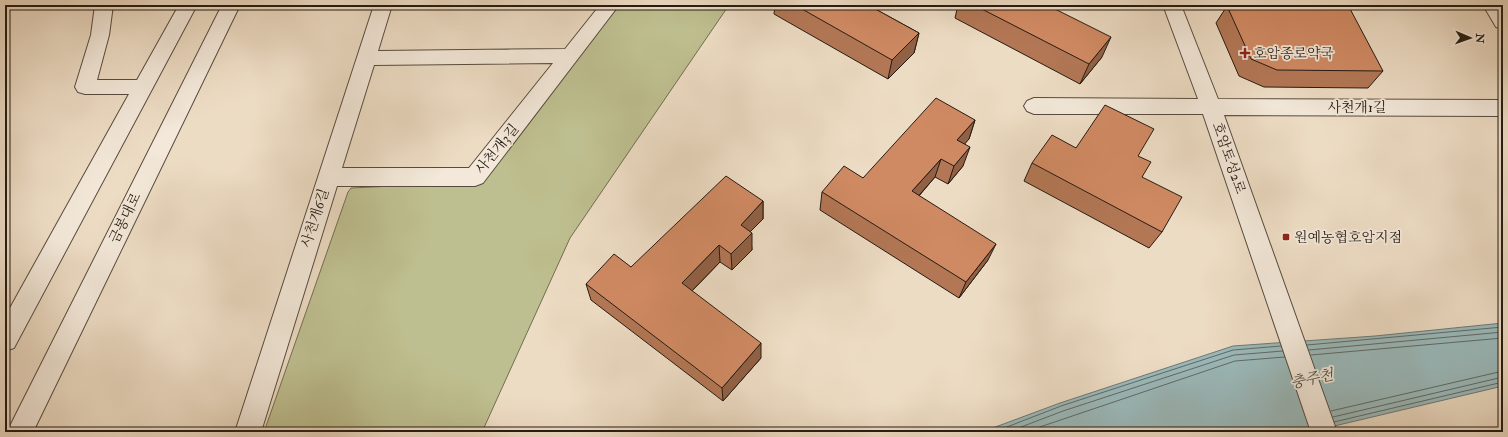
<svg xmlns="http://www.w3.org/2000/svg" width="1508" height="437" font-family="'IM FELL Double Pica','Noto Serif KR',serif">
  <rect width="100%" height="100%" fill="#eddcc4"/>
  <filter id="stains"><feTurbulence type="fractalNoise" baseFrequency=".005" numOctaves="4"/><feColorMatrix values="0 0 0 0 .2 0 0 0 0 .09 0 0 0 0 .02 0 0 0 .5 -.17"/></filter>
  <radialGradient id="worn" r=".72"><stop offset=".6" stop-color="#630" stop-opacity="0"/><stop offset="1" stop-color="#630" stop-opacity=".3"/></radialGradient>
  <path fill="#bebf90" stroke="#726d52" d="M 618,5 L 729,5 L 570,238 L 482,432 L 264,432 L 348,192 L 351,188 L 478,182 Z"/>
  <path fill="#9bbabb" stroke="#6c7a78" d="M 1503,323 L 1503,386 L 1309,432 L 982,432 L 1060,403 L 1233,346 L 1375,336 Z"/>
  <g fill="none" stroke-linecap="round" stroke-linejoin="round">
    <path stroke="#606a67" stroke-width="1" d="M 1307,345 L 1503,327
      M 1309,350 L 1503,332
      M 1311,355 L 1503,338
      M 1331,411 L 1503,371
      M 1333,417 L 1503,377
      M 1334,422 L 1503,382
      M 994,432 L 1061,406 L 1233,350 L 1281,346
      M 1008,432 L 1063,411 L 1234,355 L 1283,351
      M 1025,432 L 1235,361 L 1285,357"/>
    <defs>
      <path id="minor" d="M 95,5 L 113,5 L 109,35 L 97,80 L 137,80 L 179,5 L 197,5 L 14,348 L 5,351 L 5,317 L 129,94 L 85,94 L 78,92 L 75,87 L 91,35 Z
        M 222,5 L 240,5 L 33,432 L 7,432 Z
        M 374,5 L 392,5 L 378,51 L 565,49 L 600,5 L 619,5 L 483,183 L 475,186 L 337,186 L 261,432 L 235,432 ZM 553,63 L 469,168 L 342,168 L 374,65 Z
        M 1163,5 L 1181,5 L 1218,99 L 1503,100 L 1503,116 L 1224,115 L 1337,432 L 1311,432 L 1203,114 L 1034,114 L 1027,111 L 1024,106 L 1027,101 L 1034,98 L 1198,99 Z
        M 1483,5 L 1501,5 L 1503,29 L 1496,27 Z"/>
    </defs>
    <use href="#minor" stroke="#574b3f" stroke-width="2"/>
    <use href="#minor" fill="#f3e8d9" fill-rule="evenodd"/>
  </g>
  <path fill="#b37755" stroke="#251b13" d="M 775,5 L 868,5 L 919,33 L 914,53 L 888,79 L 774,14 Z
    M 958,5 L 1047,5 L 1102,57 L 1080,84 L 955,18 Z
    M 1227,6 L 1383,71 L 1368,88 L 1264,87 L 1239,76 L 1216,23 Z
    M 975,120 L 969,139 L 964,144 L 963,166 L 948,184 L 935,177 L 919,196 L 988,260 L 959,298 L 820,210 L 822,192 L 863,178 Z
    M 1076,148 L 1138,156 L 1142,177 L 1162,232 L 1149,248 L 1024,181 L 1032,163 Z
    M 763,201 L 763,219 L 750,232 L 752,250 L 732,270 L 720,262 L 692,291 L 761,358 L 723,401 L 591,300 L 586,284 L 631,267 Z"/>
  <path fill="#926145" stroke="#251b13" d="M 919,33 L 914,53 L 888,79 L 892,60 Z
    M 1111,37 L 1102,57 L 1080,84 L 1089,64 Z
    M 975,120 L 969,139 L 952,159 L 957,140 Z
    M 970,147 L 963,166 L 948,184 L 954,166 Z
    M 941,159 L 935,177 L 907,209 L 912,191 Z
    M 763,201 L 763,219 L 741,241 L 741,225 Z
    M 752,233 L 752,250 L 732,270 L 731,254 Z
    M 996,244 L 988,260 L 959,298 L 966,282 Z
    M 719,245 L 720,262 L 684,299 L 682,283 Z
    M 761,343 L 761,358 L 723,401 L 722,388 Z"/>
  <path fill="#d08a63" stroke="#251b13" d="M 795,5 L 868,5 L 919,33 L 892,60 Z
    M 974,5 L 1047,5 L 1111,37 L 1089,64 Z
    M 1229,5 L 1348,5 L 1383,71 L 1277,70 L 1251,59 L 1227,6 Z
    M 936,98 L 975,120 L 957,140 L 970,147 L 954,166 L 941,159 L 912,191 L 996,244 L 966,282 L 822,192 L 844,166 L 863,178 Z
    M 1105,105 L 1154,129 L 1138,156 L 1151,162 L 1142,177 L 1182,197 L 1162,232 L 1032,163 L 1052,135 L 1076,148 Z
    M 726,176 L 763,201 L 741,225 L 752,233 L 731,254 L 719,245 L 682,283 L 761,343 L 722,388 L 586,284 L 614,254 L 631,267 Z"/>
  <g fill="#8f2418" stroke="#f3e8d9" stroke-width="1.5">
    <path d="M1243 47h4v4h4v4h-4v4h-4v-4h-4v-4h4z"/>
    <rect x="1282" y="233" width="8" height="8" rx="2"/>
  </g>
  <g text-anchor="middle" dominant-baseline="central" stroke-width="3.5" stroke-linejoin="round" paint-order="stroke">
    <g font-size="14" fill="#251b13" stroke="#f3e8d9" text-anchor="start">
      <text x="1253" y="53">호암종로약국</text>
      <text x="1294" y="237">원예농협호암지점</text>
    </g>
    <g font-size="14" fill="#251b13" stroke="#f3e8d9">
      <text x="1357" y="107">사천개1길</text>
      <text transform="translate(497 149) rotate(-51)">사천개3길</text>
      <text transform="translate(1229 158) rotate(71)">호암토성2로</text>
      <text transform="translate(125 218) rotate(-64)">금봉대로</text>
      <text transform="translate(315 218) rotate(-72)">사천개6길</text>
    </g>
    <g font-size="15" font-style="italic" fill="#484b45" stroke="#f3e8d9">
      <text transform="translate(1312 379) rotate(-12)">충주천</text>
    </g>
  </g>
  <rect width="1508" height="437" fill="none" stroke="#eddcc4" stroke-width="20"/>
  <rect x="6" y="6" width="1496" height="425" fill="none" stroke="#251b13" stroke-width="2"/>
  <rect x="10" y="10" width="1488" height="417" fill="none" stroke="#251b13"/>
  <g transform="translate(1470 38) rotate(92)" stroke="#f3e8d9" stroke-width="3" paint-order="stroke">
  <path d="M0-3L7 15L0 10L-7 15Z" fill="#251b13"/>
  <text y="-6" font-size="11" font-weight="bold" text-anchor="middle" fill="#251b13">N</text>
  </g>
  <rect width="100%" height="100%" filter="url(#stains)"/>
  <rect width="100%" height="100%" fill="url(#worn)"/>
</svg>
